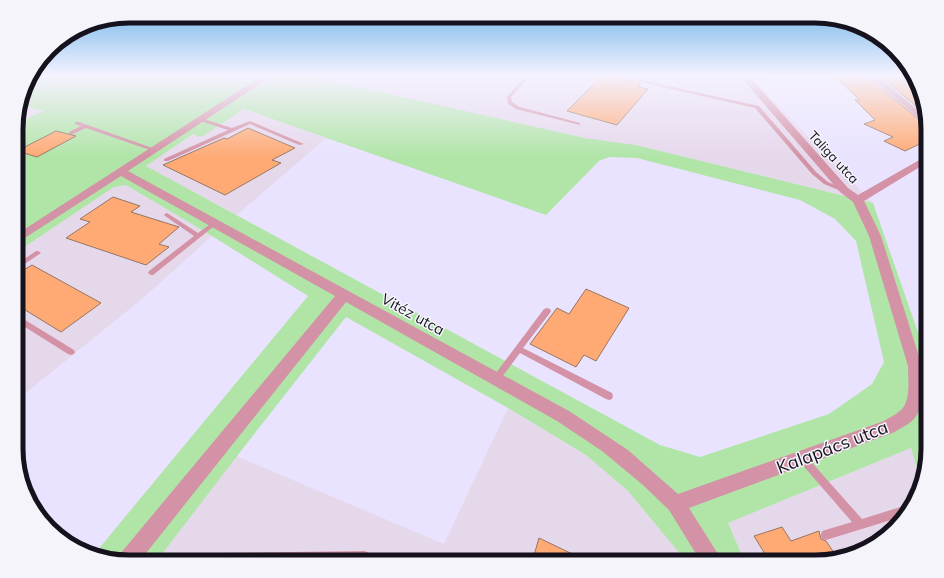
<svg xmlns="http://www.w3.org/2000/svg" width="944" height="578" font-family="Mulish,sans-serif">
  <rect width="100%" height="100%" fill="#e9e3ff"/>
  <path fill="#e6d8eb" d="M 310,76 L 749,76 L 873,203 L 636,145 L 585,138 Z
    M 20,105 L 43,111 L 17,123 Z
    M 244,109 L 326,138 L 237,215 L 146,166 L 193,134 L 202,137 Z
    M 126,185 L 212,236 L 142,299 L 17,400 L 17,252 L 114,187 Z
    M 508,408 L 586,455 L 628,491 L 680,554 L 683,562 L 156,562 L 236,456 L 444,544 Z
    M 911,448 L 920,479 L 909,511 L 871,547 L 822,562 L 745,562 L 728,523 Z"/>
  <path fill="#b1e5a8" fill-rule="evenodd" d="M 30,76 L 229,76 L 248,82 L 259,76 L 310,76 L 585,138 L 636,145 L 873,203 L 928,361 L 928,456 L 920,479 L 911,448 L 728,523 L 745,562 L 683,562 L 680,554 L 628,491 L 586,455 L 508,408 L 346,317 L 237,456 L 156,562 L 129,562 L 96,552 L 308,296 L 212,236 L 126,185 L 114,187 L 17,252 L 17,123 L 43,111 L 20,105 ZM 244,109 L 546,215 L 599,161 L 609,157 L 637,158 L 800,200 L 835,219 L 856,241 L 884,362 L 872,384 L 829,414 L 700,457 L 660,445 L 146,166 L 193,134 L 202,137 Z"/>
  <path fill="#ffaa74" stroke="#957664" d="M 602,76 L 613,76 L 641,84 L 638,87 L 648,89 L 617,125 L 567,111 Z
    M 834,76 L 868,77 L 928,127 L 928,140 L 905,151 L 884,141 L 893,137 L 864,124 L 875,120 L 855,100 L 860,100 Z
    M 886,76 L 906,76 L 916,84 L 926,115 L 882,77 L 888,78 Z
    M 248,128 L 295,148 L 272,160 L 281,163 L 225,195 L 163,165 L 224,138 L 227,139 Z
    M 56,131 L 76,136 L 37,157 L 17,151 Z
    M 113,197 L 140,206 L 131,212 L 179,227 L 159,244 L 169,247 L 146,265 L 66,238 L 90,222 L 80,219 Z
    M 32,265 L 101,303 L 61,332 L 17,305 L 17,274 Z
    M 586,289 L 629,308 L 596,361 L 584,355 L 576,367 L 530,344 L 557,308 L 569,314 Z
    M 782,527 L 791,541 L 819,531 L 821,539 L 826,541 L 837,557 L 822,562 L 770,562 L 754,536 Z
    M 539,538 L 589,562 L 532,562 Z"/>
  <g fill="none" stroke-linecap="round" stroke-linejoin="round">
    <path fill="#d392a5" fill-rule="evenodd" d="M 525,76 L 530,76 L 511,97 L 512,102 L 520,107 L 580,123 L 580,125 L 516,109 L 508,104 L 507,97 Z
      M 614,76 L 623,76 L 759,106 L 816,172 L 828,182 L 846,190 L 843,192 L 841,191 L 824,184 L 812,174 L 755,108 Z
      M 200,119 L 204,119 L 232,128 L 250,121 L 304,144 L 299,145 L 250,124 L 168,161 L 164,161 L 164,159 L 228,130 L 200,121 Z
      M 75,122 L 79,122 L 158,150 L 157,151 L 153,151 L 86,128 L 73,134 L 69,134 L 69,132 L 81,126 L 75,124 Z
      M 167,213 L 198,233 L 213,222 L 217,222 L 218,223 L 153,275 L 151,275 L 148,273 L 149,271 L 194,236 L 165,216 L 164,215 L 165,214 Z
      M 36,251 L 38,251 L 41,253 L 17,269 L 17,264 Z
      M 547,308 L 550,309 L 551,311 L 550,313 L 523,348 L 612,393 L 613,396 L 612,399 L 609,400 L 606,399 L 520,353 L 499,381 L 496,382 L 493,381 L 492,379 L 493,377 L 544,309 Z
      M 17,315 L 74,350 L 75,352 L 74,354 L 71,355 L 68,354 L 17,322 Z
      M 803,455 L 806,456 L 862,519 L 910,504 L 911,505 L 909,511 L 904,516 L 826,540 L 822,539 L 821,535 L 822,531 L 852,522 L 800,462 L 798,459 L 800,456 Z
      M 365,551 L 377,558 L 378,562 L 129,562 L 128,559 L 129,555 L 133,554 Z"/>
    <path fill="#d392a5" fill-rule="evenodd" d="M 262,76 L 272,76 L 128,171 L 569,411 L 628,450 L 678,494 L 884,421 C 889,418 897,414 902,409 C 911,399 908,378 908,366 L 869,236 L 853,202 L 840,192 L 740,76 L 749,76 L 848,188 L 858,195 L 928,155 L 928,162 L 864,201 L 881,236 L 922,366 C 924,383 926,406 913,420 C 908,425 900,428 895,432 L 689,508 L 723,562 L 701,562 L 669,510 L 643,485 L 602,451 L 557,421 L 346,302 L 139,562 L 129,562 L 118,559 L 120,554 L 335,296 L 121,176 L 17,243 L 17,234 Z
      M 869,76 L 878,76 L 926,117 L 928,126 Z"/>
  </g>
  <linearGradient id="sky" x2="0" y2="1"><stop stop-color="#6bb3e8"/><stop offset="0.48" stop-color="#f5f2ff"/><stop offset="1" stop-color="#f5f2ff" stop-opacity="0"/></linearGradient>
  <rect width="944" height="157" fill="url(#sky)"/>
  <g text-anchor="middle" dominant-baseline="central" stroke-width="3" stroke-linejoin="round" paint-order="stroke">
    <g font-size="13" fill="#15121e" stroke="#f5f4fb">
      <text transform="translate(834 157) rotate(47)">Taliga utca</text>
    </g>
    <g font-size="15" fill="#15121e" stroke="#f5f4fb">
      <text transform="translate(413 314) rotate(29)">Vitéz utca</text>
    </g>
    <g font-size="18" fill="#15121e" stroke="#f5f4fb">
      <text transform="translate(832 447) rotate(-21)">Kalapács utca</text>
    </g>
  </g>
  <path d="M0 0H944V578H0ZM129 23H815A106 106 0 0 1 921 129V449A106 106 0 0 1 815 555H129A106 106 0 0 1 23 449V129A106 106 0 0 1 129 23Z" fill="#f5f4fb" fill-rule="evenodd"/>
  <path fill="none" stroke="#15121e" stroke-width="5" d="M129 23H815A106 106 0 0 1 921 129V449A106 106 0 0 1 815 555H129A106 106 0 0 1 23 449V129A106 106 0 0 1 129 23Z"/>
</svg>
